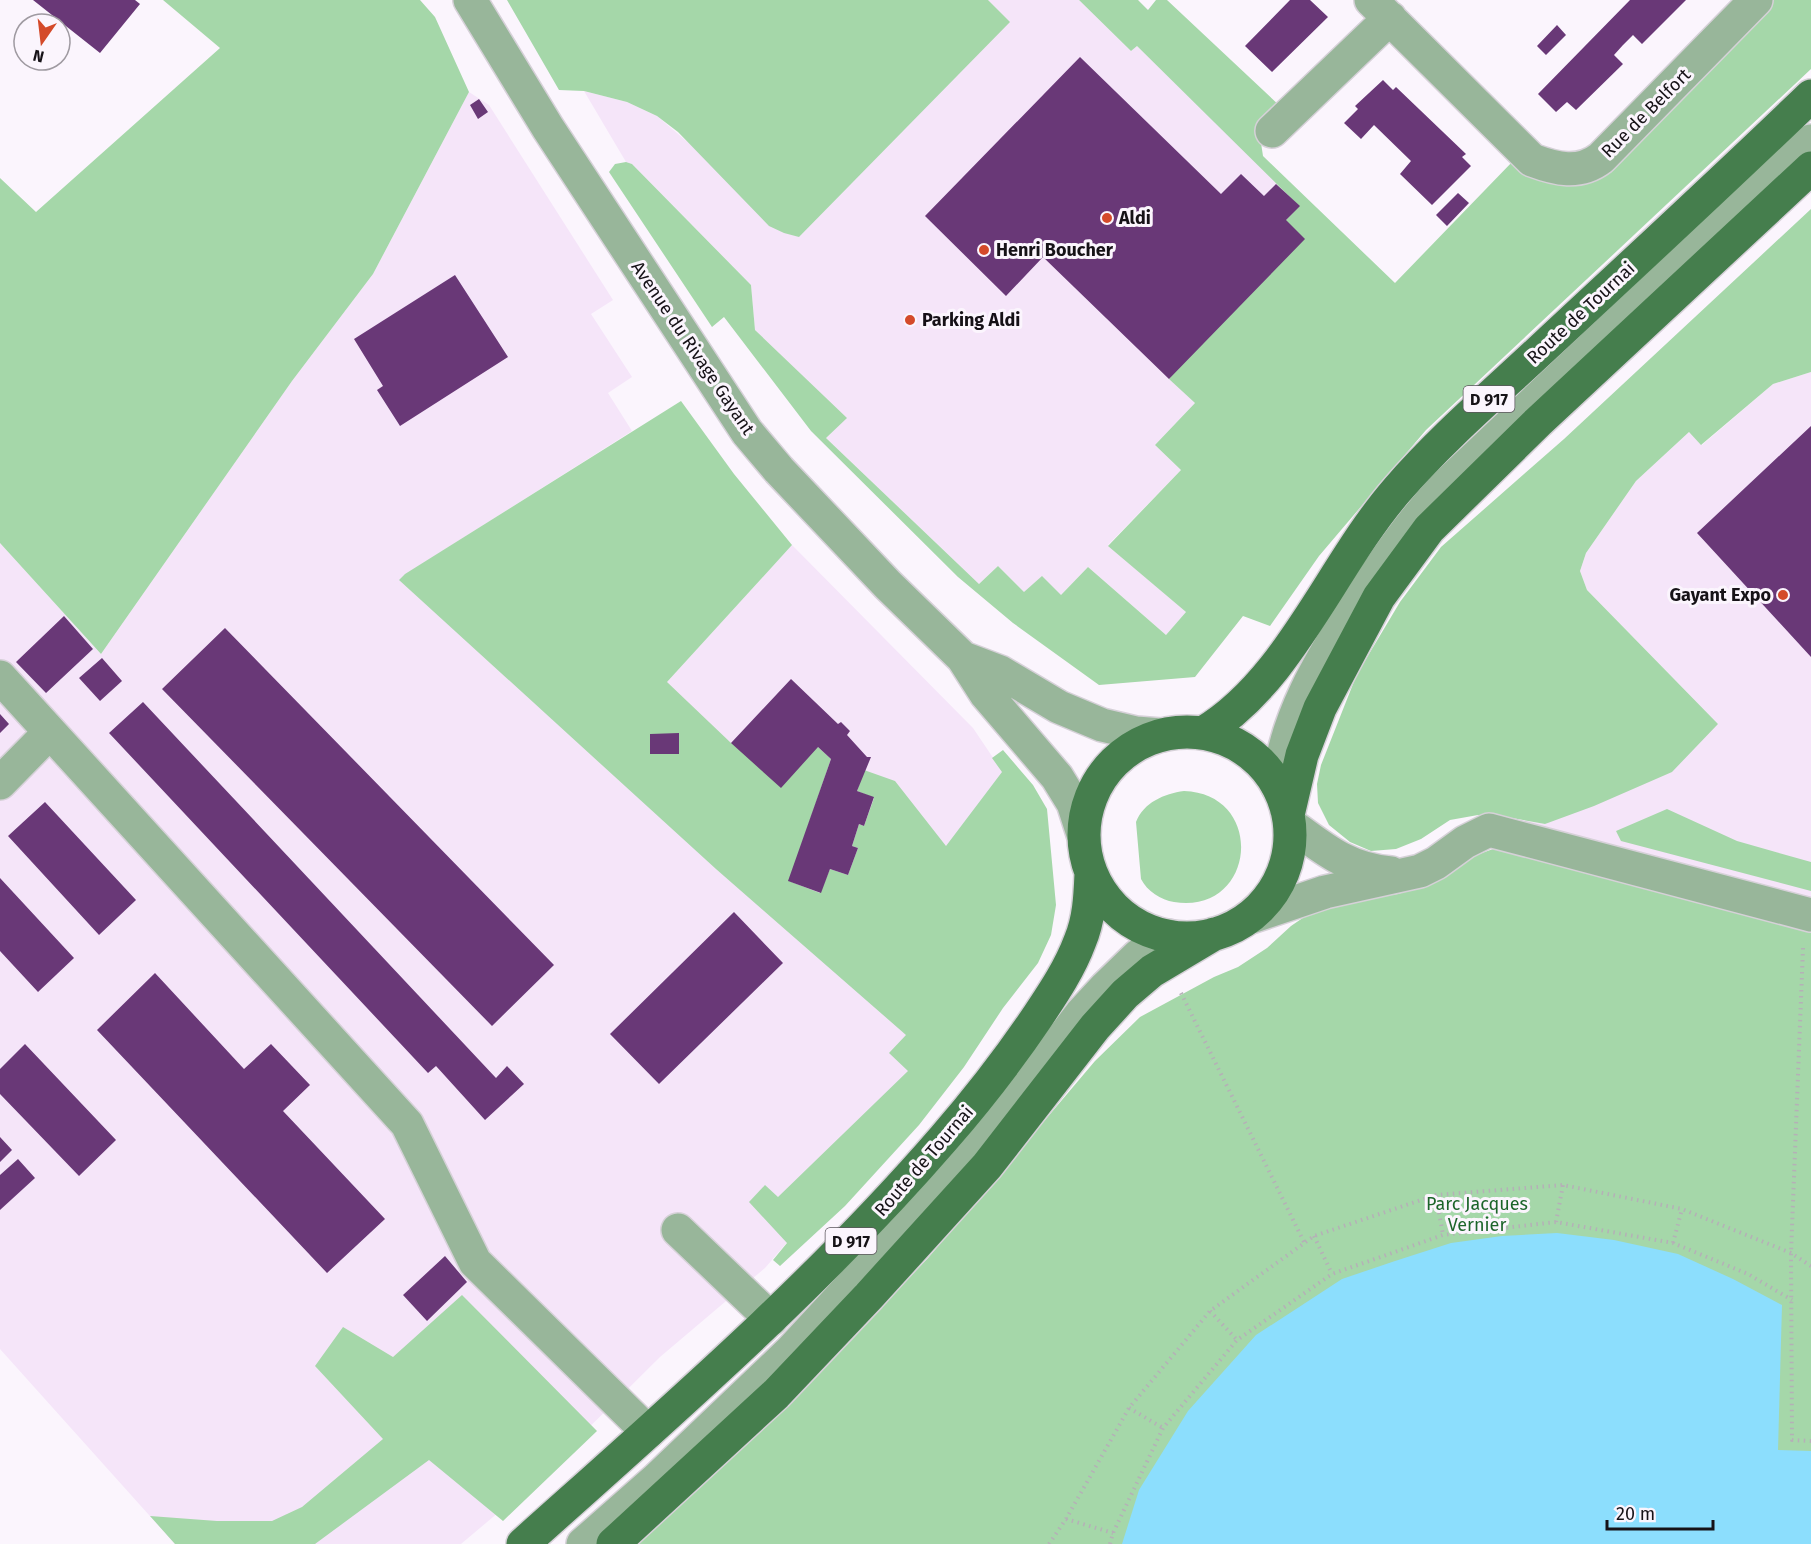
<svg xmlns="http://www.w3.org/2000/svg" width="1811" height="1544" font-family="'Fira Sans',sans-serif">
  <rect width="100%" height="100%" fill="#fbf5fd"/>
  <path fill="#f5e5f9" d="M 988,0 L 1079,0 L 1131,51 L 1137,46 L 1300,206 L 1305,239 L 1169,378 L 1195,403 L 1155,445 L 1181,470 L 1108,545 L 1186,612 L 1166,635 L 1088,567 L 1061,595 L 1024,592 L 998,566 L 979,584 L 826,438 L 846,418 L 755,330 L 751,285 L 632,164 L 626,162 L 584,91 L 627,102 L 657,116 L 799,237 L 1009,22 Z
    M 469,92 L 489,105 L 613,300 L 591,314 L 632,377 L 608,393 L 632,431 L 406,574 L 603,752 L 792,545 L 973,728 L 1031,814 L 979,1018 L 765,1268 L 660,1357 L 531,1485 L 461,1544 L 175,1544 L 0,1349 L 0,543 L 101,654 L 292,381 L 373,274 Z
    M 1811,372 L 1811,929 L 1501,846 L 1511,818 L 1545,824 L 1718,724 L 1587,590 L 1580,571 L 1586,553 L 1636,481 L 1689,432 L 1702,445 L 1773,384 Z"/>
  <path fill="#a5d7a9" d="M 163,0 L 420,0 L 435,17 L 469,92 L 373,274 L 292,381 L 101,654 L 0,543 L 0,178 L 36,212 L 220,48 Z
    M 507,0 L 988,0 L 1010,22 L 799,237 L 784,233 L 769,226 L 678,132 L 657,116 L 627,102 L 584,91 L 559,90 Z
    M 1079,0 L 1138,0 L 1148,10 L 1156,0 L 1167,0 L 1281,107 L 1259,130 L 1263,156 L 1395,283 L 1514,160 L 1605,170 L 1772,0 L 1811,0 L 1811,69 L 1426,430 L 1319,556 L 1270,626 L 1243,616 L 1195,677 L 1099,685 L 1013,623 L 958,577 L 811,431 L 724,317 L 712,327 L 609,172 L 615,164 L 626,162 L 632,164 L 751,285 L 755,330 L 847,418 L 826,438 L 979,584 L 998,566 L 1024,592 L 1042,576 L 1061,595 L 1088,567 L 1166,635 L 1186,612 L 1108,546 L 1181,470 L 1155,445 L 1195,403 L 1169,379 L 1286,220 L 1299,206 L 1137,46 L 1131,51 Z
    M 1811,209 L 1811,372 L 1773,384 L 1701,445 L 1689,432 L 1636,481 L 1586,553 L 1580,571 L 1587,590 L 1718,724 L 1672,772 L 1594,806 L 1545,824 L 1495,815 L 1478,815 L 1450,820 L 1421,839 L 1396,849 L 1371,851 L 1350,842 L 1329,825 L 1318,803 L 1317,784 L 1321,765 L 1357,674 L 1400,602 L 1441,547 L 1564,439 Z
    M 681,401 L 734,474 L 792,545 L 667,682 L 731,743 L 818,747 L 831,759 L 789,881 L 820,893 L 830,869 L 848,875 L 858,848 L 852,846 L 859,824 L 864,826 L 874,798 L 857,791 L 864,770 L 895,781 L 946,846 L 1002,772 L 992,758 L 1003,750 L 1033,785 L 1047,809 L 1056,905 L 1051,935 L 1038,963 L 1003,1008 L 964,1067 L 919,1125 L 845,1206 L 780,1266 L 773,1260 L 787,1243 L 749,1202 L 765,1185 L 778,1197 L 908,1071 L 889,1053 L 906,1035 L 716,869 L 399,580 L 405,574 Z
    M 1184,791 C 1267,794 1256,915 1174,902 C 1161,900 1147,891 1141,879 L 1136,822 C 1144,802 1164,794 1184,791 Z
    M 1667,809 L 1737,841 L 1811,862 L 1811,891 L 1621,841 L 1616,831 Z
    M 1501,846 L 1811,929 L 1811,1544 L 637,1544 L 801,1391 L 854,1336 L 928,1258 L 1095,1061 L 1140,1017 L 1214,977 L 1238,967 L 1267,948 L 1291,926 L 1313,911 L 1340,901 L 1398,894 L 1435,882 L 1474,856 Z
    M 462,1295 L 597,1431 L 503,1521 L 429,1460 L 315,1544 L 175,1544 L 150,1516 L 217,1521 L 272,1521 L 302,1507 L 383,1439 L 315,1366 L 343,1327 L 393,1357 Z"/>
  <path fill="#8cdefd" d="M 1557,1233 L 1614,1240 L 1678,1254 L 1733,1279 L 1782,1305 L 1778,1450 L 1811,1451 L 1811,1544 L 1122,1544 L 1139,1490 L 1188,1411 L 1256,1335 L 1342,1279 L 1395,1261 L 1451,1243 L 1502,1236 Z"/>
  <path fill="#693877" d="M 33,0 L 135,0 L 140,4 L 100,53 Z
    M 1290,0 L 1310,0 L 1328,17 L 1272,72 L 1245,46 Z
    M 1630,0 L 1686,0 L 1642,44 L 1633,35 L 1623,45 L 1614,55 L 1623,64 L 1576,110 L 1567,102 L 1556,112 L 1538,94 Z
    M 1557,25 L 1566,35 L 1546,55 L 1537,46 Z
    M 1080,57 L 1221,194 L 1241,174 L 1264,196 L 1276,184 L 1300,206 L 1286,220 L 1305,239 L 1169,379 L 1043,257 L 1006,296 L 925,216 Z
    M 1383,80 L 1393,90 L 1396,87 L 1466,154 L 1462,157 L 1471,166 L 1432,205 L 1400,174 L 1411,161 L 1374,125 L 1361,139 L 1344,123 L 1358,109 L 1355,106 Z
    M 479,99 L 488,112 L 478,119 L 470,105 Z
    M 1458,193 L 1469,203 L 1447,226 L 1436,215 Z
    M 455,275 L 508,357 L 400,426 L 377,390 L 383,386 L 354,339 Z
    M 1811,426 L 1811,657 L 1697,533 Z
    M 64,616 L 93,649 L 46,693 L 16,662 Z
    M 225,628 L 554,965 L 492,1026 L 162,689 Z
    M 102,658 L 122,681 L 100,701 L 79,678 Z
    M 791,679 L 838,724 L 841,722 L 850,731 L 847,735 L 867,757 L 871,757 L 857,791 L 874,797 L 864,826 L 859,824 L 852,846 L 858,848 L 848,875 L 830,869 L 821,893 L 788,881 L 831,759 L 818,747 L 781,788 L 731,743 Z
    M 143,702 L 496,1078 L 507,1066 L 524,1084 L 485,1120 L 436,1066 L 428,1073 L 109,733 Z
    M 0,714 L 9,724 L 0,733 Z
    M 679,733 L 679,754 L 650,754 L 650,734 Z
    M 45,802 L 136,900 L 99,935 L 8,836 Z
    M 0,878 L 74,958 L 38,992 L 0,951 Z
    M 734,912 L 783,963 L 659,1084 L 610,1034 Z
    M 155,973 L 244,1069 L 271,1044 L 310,1085 L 283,1111 L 385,1219 L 327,1273 L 97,1030 Z
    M 25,1044 L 116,1140 L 79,1176 L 0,1094 L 0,1069 Z
    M 0,1137 L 12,1150 L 0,1162 Z
    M 18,1159 L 35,1178 L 0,1210 L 0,1175 Z
    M 445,1256 L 467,1282 L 427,1321 L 403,1295 Z"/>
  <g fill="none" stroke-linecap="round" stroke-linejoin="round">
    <defs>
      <path id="minor" d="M 470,0 L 548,128 L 747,432 L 779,470 L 888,585 L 963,658 L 986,694 L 1057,777 L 1073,803 L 1083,834
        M 1371,0 L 1532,160 C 1556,169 1579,175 1601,158 L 1756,0
        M 1272,131 L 1390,18
        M 963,658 L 1000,672 L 1059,707 L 1102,725 L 1136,733 L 1161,735
        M 0,677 L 407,1124 L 475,1262 L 648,1432
        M 0,783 L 49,733
        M 1278,787 C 1284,719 1321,659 1357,603 C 1384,561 1411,522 1445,486 L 1811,141
        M 1290,824 C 1324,849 1347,869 1391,873
        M 1251,917 L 1325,892 L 1420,871 L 1436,863 L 1465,842 L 1489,830 L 1811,915
        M 678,1230 L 771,1319
        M 583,1544 L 657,1479 L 791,1351 L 979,1147 L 1081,1014 L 1106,987 L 1138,956 L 1168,936"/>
      <path id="major" d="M1084 835a103 103 0 1 1 206 0a103 103 0 1 1-206 0Z
        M 1203,733 C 1290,681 1331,566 1397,490 C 1442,438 1496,392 1546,345 C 1635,262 1724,180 1811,96
        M 1288,815 L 1302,755 L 1320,708 L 1379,597 L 1429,529 L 1538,422 L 1811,168
        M 523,1544 C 668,1414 816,1286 944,1138 C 978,1099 1009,1059 1038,1016 C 1054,992 1070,968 1080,941 C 1089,920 1090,897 1091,874
        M 613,1544 L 776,1394 L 869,1296 L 987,1166 L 1095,1027 L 1125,994 L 1152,971 L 1214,934"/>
    </defs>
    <use href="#minor" stroke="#d6d1d8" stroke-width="36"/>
    <use href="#major" stroke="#d6d1d8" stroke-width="36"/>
    <path stroke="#b5b0b7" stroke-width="4" stroke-dasharray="1.5 4.5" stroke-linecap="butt" d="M 1803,948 L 1791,1253 L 1792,1440 L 1811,1441
      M 1181,993 L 1304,1242
      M 1436,1195 L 1443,1235
      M 1556,1222 L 1563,1185
      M 1314,1236 L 1332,1274
      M 1673,1243 L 1682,1209
      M 1210,1311 L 1237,1340
      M 1129,1408 L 1163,1428
      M 1066,1519 L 1113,1533
      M 1049,1544 L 1066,1519 L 1129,1408 L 1210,1311 L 1314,1236 L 1436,1195 L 1563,1185 L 1682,1209 L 1791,1253 L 1811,1266
      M 1110,1544 L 1113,1533 L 1163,1428 L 1237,1340 L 1332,1274 L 1443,1235 L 1556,1222 L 1673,1243 L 1748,1274 L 1792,1300"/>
    <use href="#minor" stroke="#98b69a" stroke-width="33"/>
    <use href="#major" stroke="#457e4d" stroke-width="33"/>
  </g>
  <g fill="#d44a2a" stroke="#fbf5fd" stroke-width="2">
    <circle cx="1107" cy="218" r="6"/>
    <circle cx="984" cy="250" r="6"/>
    <circle cx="910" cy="320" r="6"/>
    <circle cx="1783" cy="595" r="6"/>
  </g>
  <g text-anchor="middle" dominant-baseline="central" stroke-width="6" stroke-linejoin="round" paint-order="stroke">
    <g fill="#fbf5fd" stroke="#5b565c" stroke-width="1.5">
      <rect x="1463.5" y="386" width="51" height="26" rx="4.5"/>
      <rect x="825.5" y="1228" width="51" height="26" rx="4.5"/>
    </g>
    <g font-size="16" font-weight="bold" fill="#161217">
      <text x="1489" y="399">D 917</text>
      <text x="851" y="1241">D 917</text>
    </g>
    <g font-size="18" fill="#161217" stroke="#fbf5fd">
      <text transform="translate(1646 113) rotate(-45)">Rue de Belfort</text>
      <text transform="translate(1581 313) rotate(-43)">Route de Tournai</text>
      <text transform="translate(693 348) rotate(56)">Avenue du Rivage Gayant</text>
      <text transform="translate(924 1161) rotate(-49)">Route de Tournai</text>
    </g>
    <g font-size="18" font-weight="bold" fill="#161217" stroke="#fbf5fd" text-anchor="start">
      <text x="1119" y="218">Aldi</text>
      <text x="996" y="250">Henri Boucher</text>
      <text x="922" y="320">Parking Aldi</text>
      <text x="1771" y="595" text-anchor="end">Gayant Expo</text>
    </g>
    <g font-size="18" fill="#1c652a" stroke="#fbf5fd">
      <text x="1477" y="1204">Parc Jacques<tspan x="1477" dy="21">Vernier</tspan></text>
    </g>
  </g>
  <g transform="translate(42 42) rotate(194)"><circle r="28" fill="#fbf5fd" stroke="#9f9aa1" stroke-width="1.5"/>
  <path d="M0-4.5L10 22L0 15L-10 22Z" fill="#d44a2a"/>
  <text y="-9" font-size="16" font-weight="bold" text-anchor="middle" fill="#161217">N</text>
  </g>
  <path d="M1607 1520v9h106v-9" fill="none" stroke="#161217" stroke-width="3"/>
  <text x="1616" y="1520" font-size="18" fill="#161217" stroke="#fbf5fd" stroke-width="4.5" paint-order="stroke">20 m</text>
</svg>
